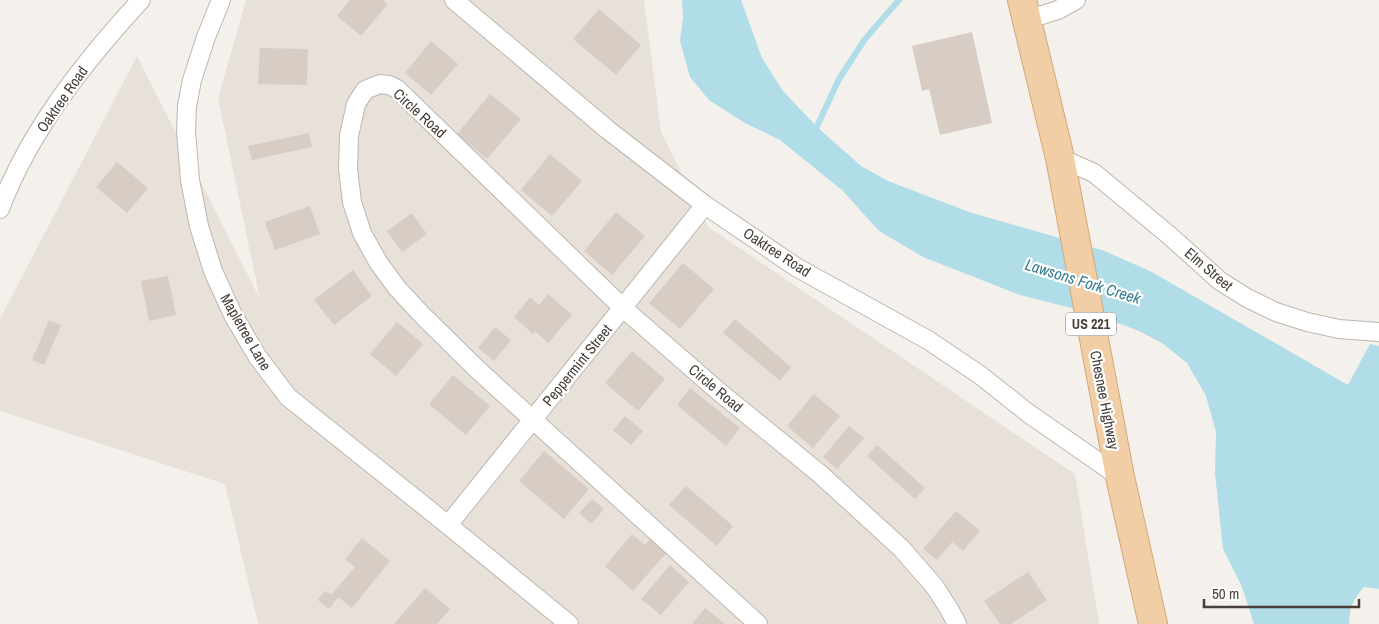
<svg xmlns="http://www.w3.org/2000/svg" width="1379" height="624" font-family="'Archivo Narrow',sans-serif">
  <rect width="100%" height="100%" fill="#f4f0ec"/>
  <path fill="#e7e1da" d="M 246,0 L 644,0 L 661,132 L 708,227 L 1075,474 L 1099,624 L 258,624 L 225,484 L 0,411 L 0,319 L 137,56 L 260,299 L 218,98 Z"/>
  <path fill="#b0dde8" d="M 682,0 L 741,0 L 762,58 L 783,91 L 817,127 L 861,166 L 888,181 L 972,213 L 1102,250 L 1150,271 L 1348,385 L 1370,344 L 1379,346 L 1379,589 L 1364,587 C 1353,600 1350,606 1349,624 L 1254,624 L 1242,587 L 1223,549 L 1215,473 L 1216,432 L 1206,396 L 1187,363 L 1162,343 L 1139,331 L 1091,313 L 1020,295 L 923,257 L 879,231 L 843,191 L 780,140 L 745,123 L 709,100 L 690,77 L 680,41 L 683,17 Z"/>
  <g fill="none" stroke-linecap="round" stroke-linejoin="round">
    <path stroke="#b0dde8" stroke-width="6" d="M 813,135 L 839,79 L 865,39 L 899,0"/>
  </g>
  <path fill="#d7cdc5" d="M 350,0 L 382,0 L 388,4 L 361,36 L 337,16 Z
    M 599,9 L 641,45 L 616,75 L 573,39 Z
    M 972,32 L 992,123 L 940,135 L 929,89 L 922,91 L 912,46 Z
    M 431,41 L 458,64 L 431,95 L 405,73 Z
    M 260,48 L 308,49 L 307,85 L 258,84 Z
    M 490,94 L 521,119 L 487,159 L 457,134 Z
    M 309,133 L 312,147 L 252,160 L 248,146 Z
    M 550,154 L 582,181 L 552,216 L 521,190 Z
    M 117,162 L 148,188 L 127,213 L 96,187 Z
    M 310,206 L 320,234 L 275,250 L 265,222 Z
    M 616,212 L 645,236 L 612,275 L 584,251 Z
    M 412,213 L 427,234 L 402,252 L 387,231 Z
    M 683,263 L 714,289 L 680,329 L 649,303 Z
    M 353,270 L 372,296 L 334,325 L 314,300 Z
    M 168,276 L 176,315 L 149,321 L 141,281 Z
    M 548,294 L 572,315 L 548,343 L 535,331 L 533,334 L 514,317 L 530,297 L 539,305 Z
    M 735,319 L 791,367 L 780,381 L 723,333 Z
    M 49,320 L 61,325 L 44,365 L 32,360 Z
    M 397,322 L 423,344 L 396,376 L 370,354 Z
    M 495,327 L 511,340 L 494,361 L 478,348 Z
    M 632,351 L 665,379 L 638,411 L 605,383 Z
    M 453,375 L 490,406 L 466,435 L 429,404 Z
    M 690,388 L 740,428 L 726,446 L 677,405 Z
    M 814,394 L 840,416 L 813,448 L 787,426 Z
    M 625,416 L 643,431 L 631,445 L 613,430 Z
    M 849,426 L 864,438 L 837,469 L 823,457 Z
    M 877,445 L 925,488 L 915,499 L 867,456 Z
    M 544,451 L 589,489 L 564,519 L 519,481 Z
    M 686,486 L 733,526 L 717,546 L 669,505 Z
    M 592,499 L 604,509 L 591,524 L 579,513 Z
    M 956,511 L 980,531 L 963,551 L 952,542 L 937,560 L 923,549 Z
    M 632,534 L 645,545 L 651,537 L 668,551 L 633,591 L 605,566 Z
    M 362,538 L 390,561 L 352,608 L 338,597 L 329,609 L 318,600 L 325,591 L 331,595 L 355,567 L 345,559 Z
    M 670,565 L 689,582 L 661,615 L 641,599 Z
    M 1028,572 L 1047,600 L 1011,624 L 1000,624 L 984,601 Z
    M 425,588 L 450,609 L 437,624 L 394,624 Z
    M 705,608 L 725,624 L 692,624 Z"/>
  <g fill="none" stroke-linecap="round" stroke-linejoin="round">
    <defs>
      <path id="minor" d="M 221,0 L 206,37 L 192,80 L 187,106 L 186,132 L 190,180 L 199,226 L 213,271 L 233,315 L 257,356 L 288,397 L 448,525 L 569,624
        M 454,0 L 608,130 L 705,205 L 796,267 L 928,340 L 980,375 L 1028,413 L 1120,477
        M 1026,20 L 1058,10 L 1076,0
        M 1060,158 L 1094,173 L 1170,236 L 1220,281 L 1247,298 L 1276,312 L 1307,322 L 1339,329 L 1379,332
        M 0,209 C 29,131 85,61 141,0
        M 448,525 L 705,205
        M 758,624 L 478,370 L 423,316 L 397,288 L 378,262 L 362,233 L 352,202 L 348,169 L 349,136 L 356,104 L 365,90 L 380,84 L 389,85 L 397,89 L 623,308 L 717,390 L 820,474 L 901,548 L 935,587 L 949,609 L 957,624"/>
      <path id="primary" d="M 1022,0 L 1060,158 L 1120,477 L 1153,624"/>
    </defs>
    <use href="#minor" stroke="#beb6af" stroke-width="20"/>
    <use href="#primary" stroke="#d6a777" stroke-width="30"/>
    <use href="#minor" stroke="#fff" stroke-width="18"/>
    <use href="#primary" stroke="#f2cea6" stroke-width="28"/>
  </g>
  <g text-anchor="middle" dominant-baseline="central" stroke-width="4.5" stroke-linejoin="round" paint-order="stroke">
    <rect fill="#fff" stroke="#7e7975" stroke-width="1" x="1066" y="312.5" width="50" height="23" rx="4"/>
    <g font-size="14" font-weight="bold" fill="#47403a">
      <text x="1091" y="324">US 221</text>
    </g>
    <g font-size="15" fill="#47403a" stroke="#fff">
      <text transform="translate(62 99) rotate(-55)">Oaktree Road</text>
      <text transform="translate(420 113) rotate(42)">Circle Road</text>
      <text transform="translate(777 252) rotate(33)">Oaktree Road</text>
      <text transform="translate(1209 269) rotate(40)">Elm Street</text>
      <text transform="translate(246 332) rotate(60)">Mapletree Lane</text>
      <text transform="translate(577 365) rotate(-51)">Peppermint Street</text>
      <text transform="translate(716 388) rotate(40)">Circle Road</text>
      <text transform="translate(1105 400) rotate(79)">Chesnee Highway</text>
    </g>
    <g font-size="16" font-style="italic" fill="#387d90" stroke="#fff">
      <text transform="translate(1083 281) rotate(17)">Lawsons Fork Creek</text>
    </g>
  </g>
  <path d="M1204 599v8h155v-8" fill="none" stroke="#47403a" stroke-width="2.5"/>
  <text x="1212" y="599" font-size="15" fill="#47403a" stroke="#ffffff" stroke-width="4" paint-order="stroke">50 m</text>
</svg>
